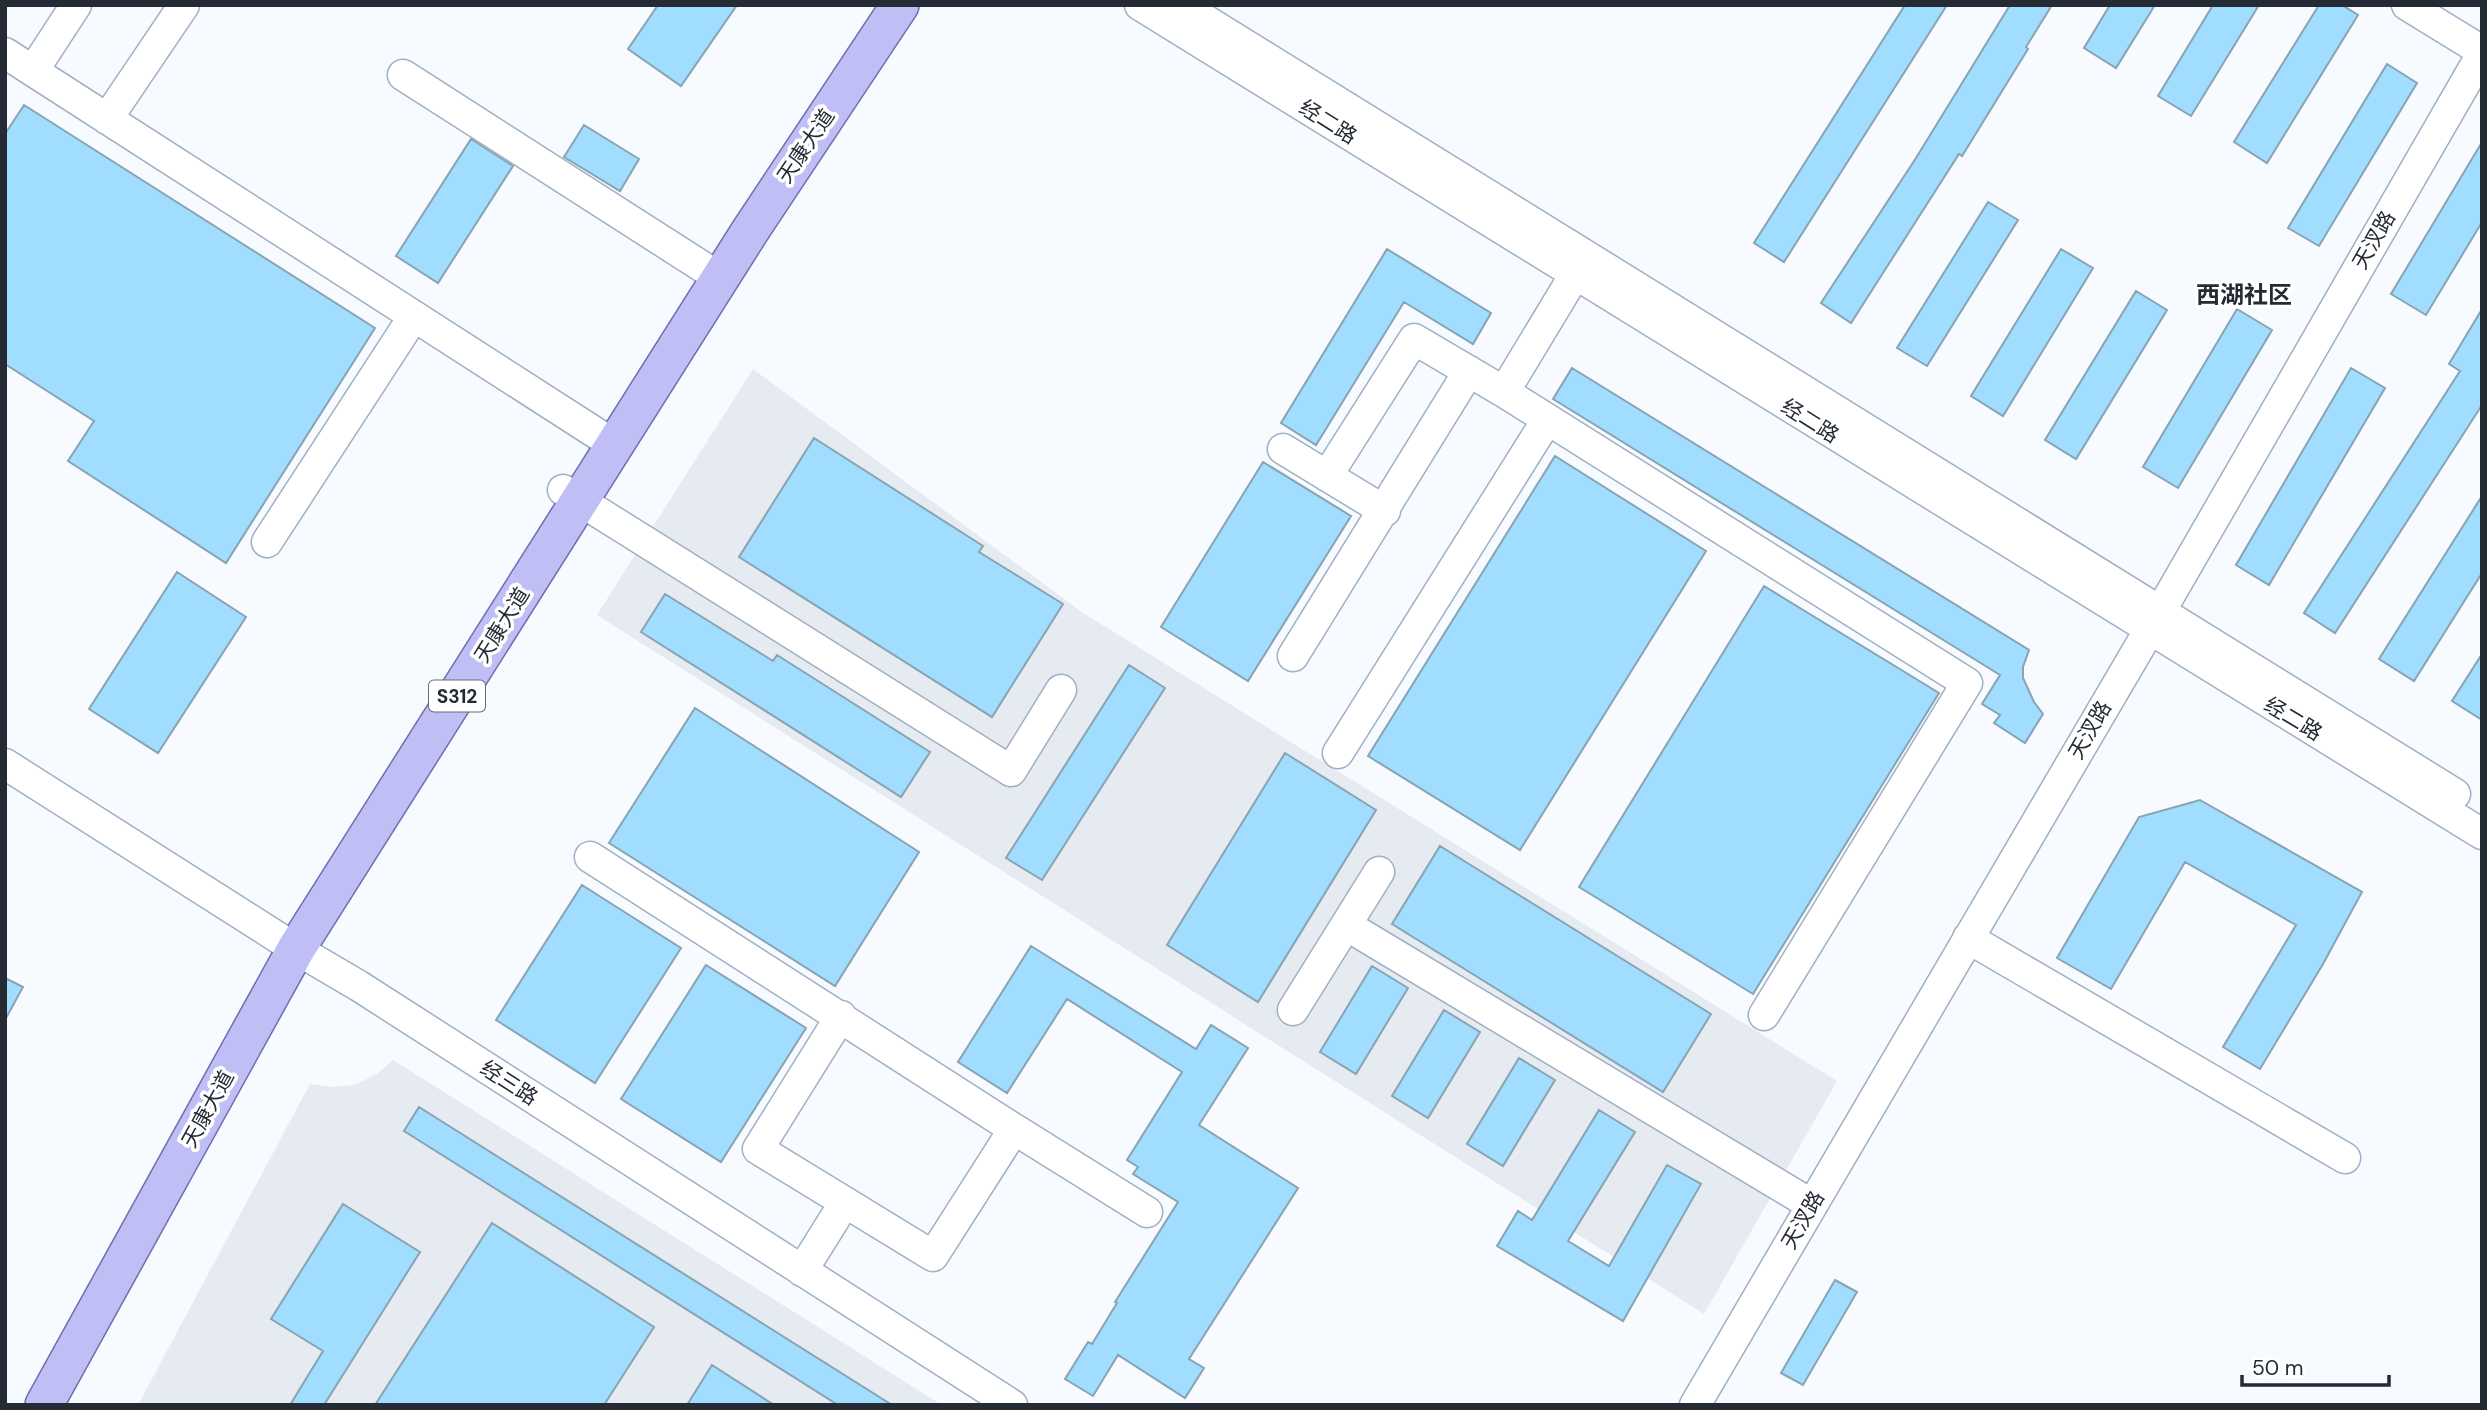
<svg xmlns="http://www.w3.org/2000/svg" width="2487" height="1410" font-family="'DM Sans','Noto Sans SC',sans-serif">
  <rect width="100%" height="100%" fill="#f7faff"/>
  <path fill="#e6eaf1" d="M 753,369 L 1083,613 L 1837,1081 L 1704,1314 L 597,615 Z
    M 393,1060 L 942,1405 L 138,1405 L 310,1084 L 332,1087 L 355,1085 L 377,1074 Z"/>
  <path fill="#a0ddfe" stroke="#88a3b2" stroke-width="2" d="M 658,5 L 737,5 L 681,86 L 628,49 Z
    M 1905,5 L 1947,5 L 1784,262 L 1754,243 Z
    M 2010,5 L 2052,5 L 2026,47 L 2028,49 L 1962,156 L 1959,154 L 1851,323 L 1821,303 L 1916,158 Z
    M 2110,5 L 2155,5 L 2116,68 L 2084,48 Z
    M 2213,5 L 2259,5 L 2191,116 L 2158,96 Z
    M 2319,5 L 2342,5 L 2358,15 L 2267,163 L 2234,142 Z
    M 2387,64 L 2417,83 L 2319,246 L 2288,228 Z
    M 24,105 L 375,328 L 226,563 L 68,461 L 94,421 L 5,364 L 5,134 Z
    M 584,125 L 639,159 L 620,191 L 564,157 Z
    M 471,139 L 513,166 L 438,283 L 396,256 Z
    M 2482,142 L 2482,222 L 2426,315 L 2391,294 Z
    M 1988,202 L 2018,220 L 1927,366 L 1897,348 Z
    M 1387,249 L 1491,313 L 1473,344 L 1404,302 L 1316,445 L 1281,423 Z
    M 2061,249 L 2093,268 L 2003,416 L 1971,396 Z
    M 2136,291 L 2167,310 L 2076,459 L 2045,440 Z
    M 2237,309 L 2272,330 L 2178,488 L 2143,467 Z
    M 2482,309 L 2482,405 L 2335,633 L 2304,613 L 2460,371 L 2449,364 Z
    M 1572,368 L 2029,650 L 2023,667 L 2023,678 L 2034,702 L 2043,714 L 2025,743 L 1994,723 L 2000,715 L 1982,704 L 2000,675 L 1553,399 Z
    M 2351,368 L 2385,388 L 2269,585 L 2236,565 Z
    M 814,438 L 983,546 L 979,552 L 1063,604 L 992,717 L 739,557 Z
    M 1555,456 L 1706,551 L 1520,850 L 1368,756 Z
    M 1263,462 L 1351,516 L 1248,681 L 1161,627 Z
    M 2482,496 L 2482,573 L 2414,681 L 2379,659 Z
    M 177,572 L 246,617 L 158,753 L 89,709 Z
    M 1764,586 L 1939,693 L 1753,994 L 1579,887 Z
    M 665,594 L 773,661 L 777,655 L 930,752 L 901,797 L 641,632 Z
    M 2482,654 L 2482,720 L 2452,701 Z
    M 1129,665 L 1165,688 L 1042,880 L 1006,858 Z
    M 695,708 L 919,852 L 835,986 L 609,843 Z
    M 1285,753 L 1376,810 L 1258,1002 L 1167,945 Z
    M 2200,800 L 2362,892 L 2323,964 L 2260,1069 L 2223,1047 L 2296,925 L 2185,862 L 2111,989 L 2057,958 L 2139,817 Z
    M 1440,846 L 1711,1014 L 1663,1092 L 1392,924 Z
    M 582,885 L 681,948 L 595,1083 L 496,1020 Z
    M 1031,946 L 1196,1049 L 1211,1025 L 1248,1048 L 1199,1125 L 1298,1188 L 1189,1359 L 1204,1368 L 1185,1398 L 1118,1355 L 1093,1396 L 1065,1379 L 1088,1342 L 1092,1344 L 1117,1303 L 1115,1302 L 1178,1202 L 1133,1174 L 1138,1167 L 1127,1160 L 1182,1072 L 1067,999 L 1007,1093 L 958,1062 Z
    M 706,965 L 806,1028 L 721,1162 L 621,1099 Z
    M 1372,966 L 1408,988 L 1356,1074 L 1320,1052 Z
    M 5,978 L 23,987 L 5,1020 Z
    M 1444,1010 L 1480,1032 L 1428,1118 L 1392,1096 Z
    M 1519,1058 L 1555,1080 L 1503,1166 L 1467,1144 Z
    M 419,1107 L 892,1405 L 838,1405 L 404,1131 Z
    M 1599,1110 L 1635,1132 L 1568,1241 L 1609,1266 L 1667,1165 L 1701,1184 L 1623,1321 L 1497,1246 L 1518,1211 L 1532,1220 Z
    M 343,1204 L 420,1252 L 324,1405 L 290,1405 L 323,1351 L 271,1319 Z
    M 492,1223 L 654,1327 L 604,1405 L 375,1405 Z
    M 1835,1280 L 1857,1292 L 1803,1385 L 1781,1373 Z
    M 712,1365 L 774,1405 L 687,1405 Z"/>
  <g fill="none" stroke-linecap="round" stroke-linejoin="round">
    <defs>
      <path id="minor" d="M 1140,5 L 2482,834
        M 1181,5 L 2455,794
        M 2407,5 L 2482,51
        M 5,53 L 616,446
        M 33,71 L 76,5
        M 403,75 L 720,278
        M 107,119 L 184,5
        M 1504,392 L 1585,258
        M 1283,449 L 1385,511
        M 1327,476 L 1414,339 L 1504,392 L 1967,683 L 1764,1015
        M 563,490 L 1011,771 L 1061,690
        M 267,542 L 414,316
        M 1293,656 L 1469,371
        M 1338,753 L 1547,420
        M 5,764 L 296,949 L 359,986 L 1012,1405
        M 590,857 L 1014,1129 L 1147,1212
        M 1346,925 L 1812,1205
        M 1968,938 L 2345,1158
        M 1293,1010 L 1379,872
        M 841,1016 L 758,1149 L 933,1256 L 1014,1129
        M 802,1271 L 845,1202
        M 1695,1405 L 2160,612 L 2482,54"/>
      <path id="major" d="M 44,1405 L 296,949 L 750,231 L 900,5"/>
    </defs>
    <use href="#minor" stroke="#9fafc5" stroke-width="33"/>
    <use href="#major" stroke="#6d6fae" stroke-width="40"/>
    <use href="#minor" stroke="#fff" stroke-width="30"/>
    <use href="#major" stroke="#bfbff6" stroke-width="37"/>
  </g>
  <g text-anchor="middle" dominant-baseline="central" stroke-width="7" stroke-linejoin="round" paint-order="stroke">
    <rect fill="#fff" stroke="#666b71" stroke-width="2" x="429" y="680.5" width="56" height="31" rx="5"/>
    <g font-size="19" font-weight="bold" fill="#242b34">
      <text x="457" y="696">S312</text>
    </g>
    <g font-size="21" fill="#242b34" stroke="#fff">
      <text transform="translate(1328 122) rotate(32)">经二路</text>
      <text transform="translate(806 146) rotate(-56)">天康大道</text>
      <text transform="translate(2374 240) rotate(-60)">天汊路</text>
      <text transform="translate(1810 421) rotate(32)">经二路</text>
      <text transform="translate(502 625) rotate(-58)">天康大道</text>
      <text transform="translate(2293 719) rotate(31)">经二路</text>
      <text transform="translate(2090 730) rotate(-60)">天汊路</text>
      <text transform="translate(509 1083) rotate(33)">经三路</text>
      <text transform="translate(208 1109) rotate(-61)">天康大道</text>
      <text transform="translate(1803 1220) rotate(-60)">天汊路</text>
    </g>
    <g font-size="24" font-weight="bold" fill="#242b34" stroke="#fff">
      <text x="2244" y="294">西湖社区</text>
    </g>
  </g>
  <rect width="2487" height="1410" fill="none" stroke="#242b34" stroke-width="14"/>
  <path d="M2242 1375v10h147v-10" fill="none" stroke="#242b34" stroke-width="3.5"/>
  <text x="2252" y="1375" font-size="21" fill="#242b34" stroke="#ffffff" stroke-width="5" paint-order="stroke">50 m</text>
</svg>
